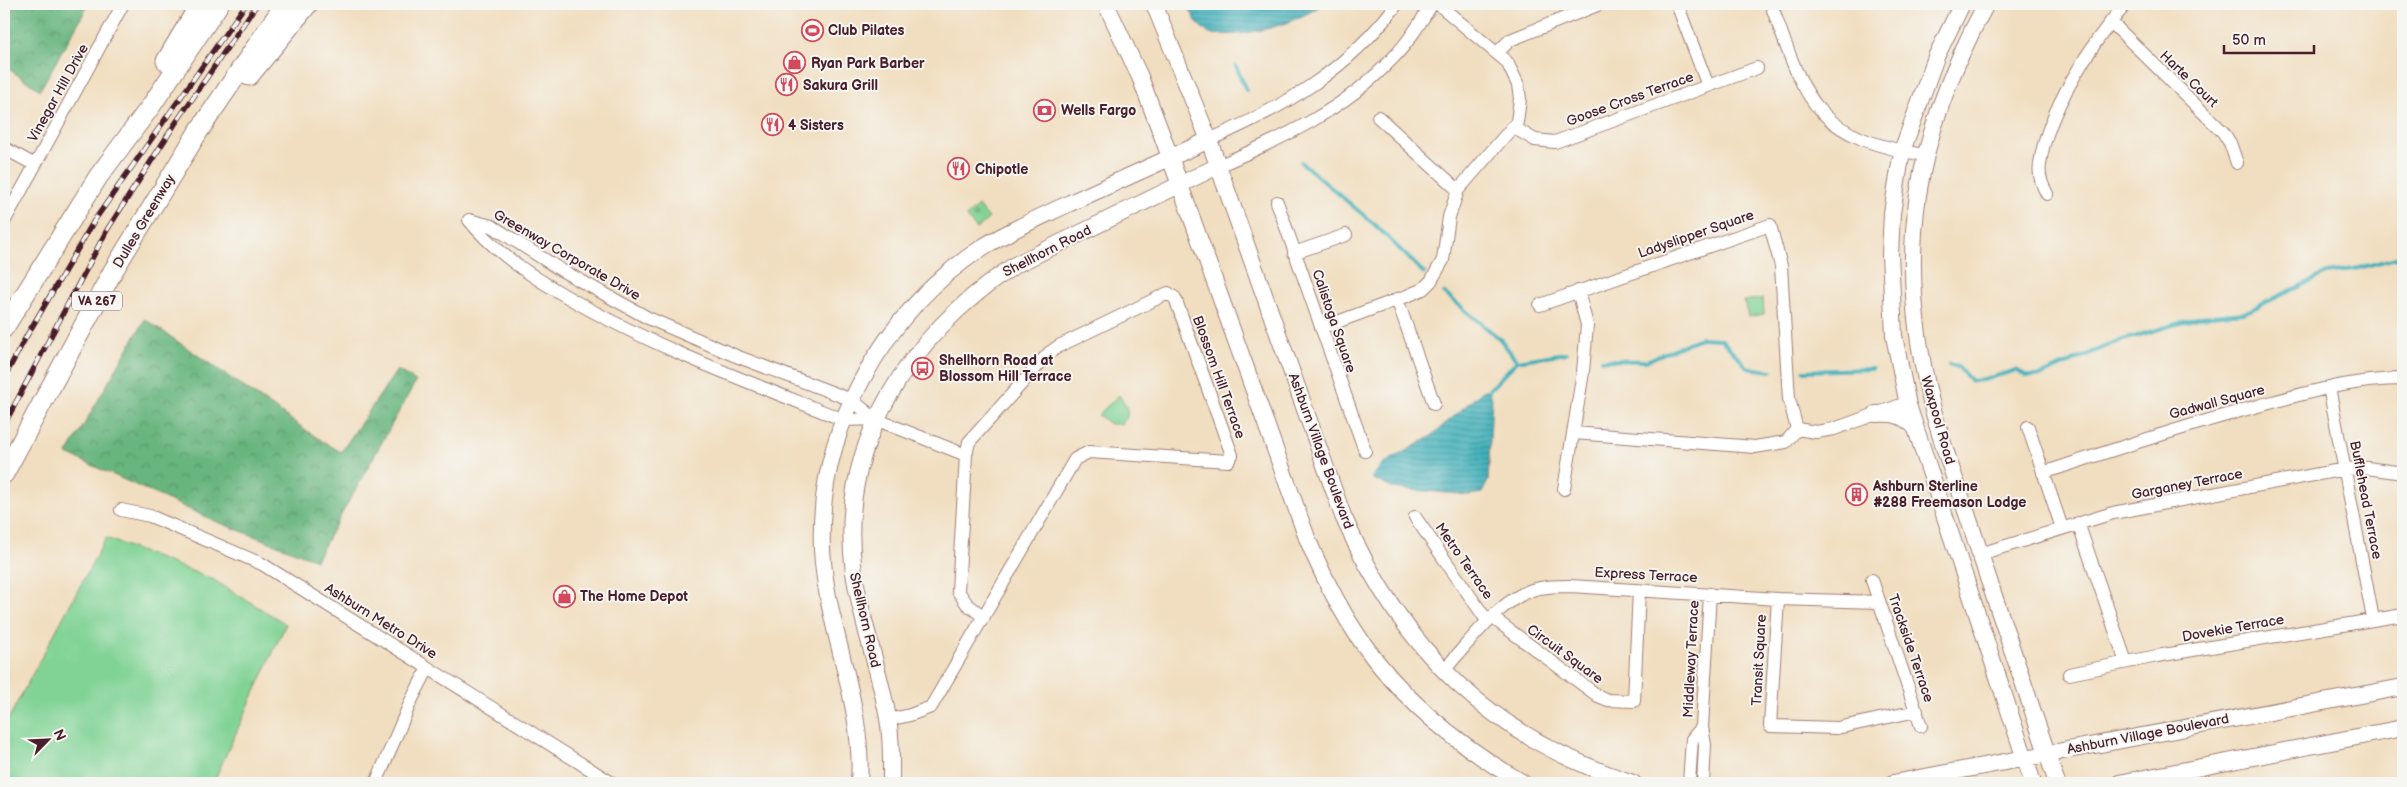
<svg xmlns="http://www.w3.org/2000/svg" width="2407" height="787" font-family="'Balsamiq Sans',sans-serif">
  <defs>
    <pattern id="forest-crowns" width="20" height="18" patternUnits="userSpaceOnUse" patternTransform="scale(1.25)"><rect width="20" height="18" fill="#68b57e"/><path d="M2 6a3 3 0 1 1 6 0M12 15a3 3 0 1 1 6 0" fill="none" stroke="#589367"/></pattern>
    <pattern id="cemetery-stones" width="16" height="16" patternUnits="userSpaceOnUse" patternTransform="scale(1.25)"><rect width="16" height="16" fill="#81d395"/><path d="M2 7V4a2 2 0 0 1 4 0v3zM10 15v-3a2 2 0 0 1 4 0v3z" fill="#71b581"/></pattern>
    <pattern id="water-rules" width="6" height="5" patternUnits="userSpaceOnUse" patternTransform="scale(1.25)"><rect width="6" height="5" fill="#40b0ba"/><path d="M0 2.5h6" fill="none" stroke="#388f97"/></pattern>
  </defs>
  <rect width="100%" height="100%" fill="#f6f6f2"/>
  <filter id="ink" filterUnits="userSpaceOnUse"><feTurbulence type="fractalNoise" baseFrequency=".02" numOctaves="2"/><feDisplacementMap in="SourceGraphic" scale="10" xChannelSelector="R" yChannelSelector="G"/><feConvolveMatrix kernelMatrix="1 2 1 2 8 2 1 2 1" color-interpolation-filters="sRGB"/></filter>
  <filter id="wash" filterUnits="userSpaceOnUse"><feTurbulence type="fractalNoise" baseFrequency=".0096" numOctaves="4" result="noise"/><feDisplacementMap in="SourceGraphic" scale="20" xChannelSelector="R" yChannelSelector="G"/><feGaussianBlur stdDeviation="1.12" result="paint"/><feColorMatrix in="noise" values="0 0 0 0 0 0 0 0 0 0 0 0 0 0 0 0 0 1.4 0 .05"/><feComposite in="paint" operator="in"/></filter>
  <g filter="url(#wash)">
    <rect width="100%" height="100%" fill="#f1dec0"/>
    <path fill="#81d395" stroke="#667960" d="M 1763,298 L 1764,314 L 1748,317 L 1744,301 Z
      M 1119,395 C 1126,405 1133,415 1121,424 L 1110,424 L 1098,415 Z
      M 106,538 L 212,579 L 286,624 L 213,783 L 4,783 L 4,727 Z"/>
    <path fill="url(#forest-crowns)" stroke="#596a54" d="M 4,4 L 89,4 L 40,90 L 4,66 Z
      M 145,319 L 316,437 L 341,452 L 397,370 L 416,381 L 316,560 L 215,521 L 67,454 Z"/>
    <path fill="url(#cemetery-stones)" stroke="#667960" d="M 978,206 L 989,218 L 977,229 L 966,217 Z"/>
    <path fill="url(#water-rules)" stroke="#456872" d="M 1187,4 L 1324,4 C 1289,26 1250,37 1209,34 L 1197,23 Z
      M 1484,390 L 1489,390 L 1492,398 L 1488,481 L 1482,493 L 1469,495 L 1392,488 L 1371,478 L 1383,464 L 1430,437 Z"/>
    <g fill="none" stroke-linecap="round" stroke-linejoin="round">
      <path stroke="#40b0ba" stroke-width="4" d="M 1236,66 L 1246,90
        M 1301,162 L 1375,225 L 1424,273
        M 1444,293 L 1500,339 L 1517,361
        M 1602,360 L 1646,361 L 1700,338 L 1721,339 L 1748,368 L 1771,371
        M 1949,364 L 1958,367 L 1971,381 L 1983,380 L 2016,370 L 2027,376 L 2040,376 L 2113,343 L 2200,317 L 2244,313 L 2327,273 L 2359,268 L 2403,256
        M 1804,371 L 1872,369
        M 1489,390 L 1517,361 L 1566,353"/>
    </g>
  </g>
  <g filter="url(#ink)">
    <g fill="none" stroke-linecap="round" stroke-linejoin="round">
      <defs>
        <path id="minor" d="M 1677,4 L 1708,86
          M 1771,4 C 1806,101 1813,137 1925,155
          M 2111,22 L 2223,132 L 2230,143 L 2237,163
          M 1497,53 L 1510,40 L 1600,4
          M 1378,117 L 1458,190
          M 1513,127 L 1535,140 L 1555,142 L 1757,68
          M 1209,140 C 1284,107 1347,71 1397,4
          M 4,148 L 35,165
          M 1218,166 C 1281,139 1344,110 1392,59 C 1408,43 1420,23 1432,4
          M 2047,194 C 2042,185 2038,175 2040,165 C 2045,115 2093,40 2126,4
          M 1277,202 L 1365,451
          M 469,220 C 495,252 528,274 564,295 C 652,347 749,382 844,420 L 875,419 L 966,455
          M 469,220 L 492,226 L 561,270 L 648,318 L 736,356 L 852,400 L 875,419
          M 4,222 L 123,4
          M 1294,253 L 1346,235
          M 1397,299 L 1434,404
          M 1540,305 L 1770,225 L 1781,266 L 1789,399 L 1797,429
          M 1321,328 L 1407,296 L 1423,289 L 1431,281 L 1443,260 L 1449,217 L 1458,190 L 1517,122 L 1520,99 L 1518,85 L 1507,62 L 1438,4
          M 2329,387 L 2373,619
          M 2028,427 L 2062,528
          M 1574,433 L 1755,447 L 1786,442 L 1797,429 L 1816,432 L 1834,429 L 1901,405 L 1908,405
          M 2043,473 C 2115,449 2185,426 2258,406 C 2306,393 2353,379 2403,379
          M 1564,489 L 1583,372 L 1587,325 L 1578,291
          M 121,510 L 150,516 L 262,564 L 612,783
          M 1415,517 L 1488,622
          M 2078,523 L 2126,662
          M 1980,554 L 2113,513 L 2345,469 L 2367,468 L 2403,473
          M 1872,580 L 1921,726
          M 1778,599 L 1770,726 L 1837,728 L 1917,711
          M 1493,618 L 1598,696 L 1608,700 L 1634,701 L 1639,590
          M 1444,670 C 1467,645 1499,601 1532,590 C 1544,586 1557,586 1570,586 L 1778,599 L 1879,602
          M 2069,674 L 2157,656 L 2403,615
          M 888,720 L 910,715 L 931,707 L 1075,459 L 1089,452 L 1228,461 L 1232,455 L 1175,298 L 1168,293 L 1059,346 L 1049,353 L 969,442 L 966,455 L 958,591 L 967,604 L 984,617
          M 376,783 L 411,701 L 428,668
          M 1689,783 L 1692,739 L 1702,727
          M 1703,783 L 1705,745 L 1702,727 L 1710,594"/>
        <path id="major" d="M 1106,4 L 1140,77 L 1163,138 L 1307,538 C 1322,574 1339,609 1362,642 C 1403,701 1461,747 1523,783
          M 1154,4 L 1209,140 L 1343,516 C 1403,652 1491,737 1633,783
          M 1962,4 L 1936,57 L 1902,151 L 1892,213 L 1890,254 L 1894,336 L 1908,405 L 2033,783
          M 1986,4 C 1914,138 1894,253 1931,402 C 1942,447 1960,491 1974,535 C 2001,618 2029,701 2057,783
          M 1876,414 C 1894,413 1903,415 1915,427
          M 859,783 C 865,703 826,629 822,549 C 817,430 883,312 983,247 C 1010,230 1041,217 1070,203 C 1116,182 1163,161 1209,140
          M 891,783 C 891,762 892,740 888,719 C 880,670 861,622 854,572 C 836,443 911,334 1015,265 L 1218,166
          M 1893,783 L 2403,687
          M 2119,783 L 2403,728"/>
        <path id="highway" d="M 166,61 L 200,4
          M 249,76 L 308,4
          M 4,328 L 98,177 L 151,106 L 219,4
          M 4,474 L 113,271 L 198,132 L 285,4"/>
      </defs>
      <use href="#minor" stroke="#9e7e76" stroke-width="14"/>
      <use href="#major" stroke="#9e7e76" stroke-width="18"/>
      <use href="#highway" stroke="#9e7e76" stroke-width="21"/>
      <use href="#minor" stroke="#fff" stroke-width="12"/>
      <use href="#major" stroke="#fff" stroke-width="16"/>
      <use href="#highway" stroke="#fff" stroke-width="19"/>
      <defs>
        <path id="rail" d="M 4,378 L 26,337 L 94,221 L 246,4
          M 4,425 L 107,230 L 175,124 L 257,4"/>
      </defs>
      <use href="#rail" stroke="#4a1f2b" stroke-width="5.5"/>
      <use href="#rail" stroke="#f6f6f2" stroke-width="4" stroke-dasharray="11" stroke-linecap="butt"/>
    </g>
  </g>
  <defs>
    <symbol id="stadium-ring" viewBox="-11 -11 22 22"><circle r="9.5" fill="#f6f6f2" stroke="#d1495b" stroke-width="1.5"/><path d="M0-5a6.5 5 0 1 0 0 10a6.5 5 0 1 0 0-10ZM-3.5-1.8h7v3.6h-7Z" fill="#d1495b"/></symbol>
    <symbol id="shop-ring" viewBox="-11 -11 22 22"><circle r="9.5" fill="#f6f6f2" stroke="#d1495b" stroke-width="1.5"/><path d="M-5-2.5h2.3a2.7 3.5 0 0 1 5.4 0H5L5.5 6h-11ZM-1.5-2.5h3a1.5 2.3 0 0 0-3 0Z" fill="#d1495b"/></symbol>
    <symbol id="restaurant-ring" viewBox="-11 -11 22 22"><circle r="9.5" fill="#f6f6f2" stroke="#d1495b" stroke-width="1.5"/><path d="M-5-6h1v4h1v-4h1v4h1v-4h1v5L-1.5 .5V6h-2V.5L-5-1ZM5-6V6H3V1.5H1.5Q1.5-4 5-6Z" fill="#d1495b"/></symbol>
    <symbol id="bank-ring" viewBox="-11 -11 22 22"><circle r="9.5" fill="#f6f6f2" stroke="#d1495b" stroke-width="1.5"/><path d="M-6-4H6V4H-6ZM0-2.3a2.3 2.3 0 1 0 0 4.6a2.3 2.3 0 1 0 0-4.6Z" fill="#d1495b"/></symbol>
    <symbol id="bus-ring" viewBox="-11 -11 22 22"><circle r="9.5" fill="#f6f6f2" stroke="#d1495b" stroke-width="1.5"/><path d="M-5-6H5V4H4V6H2V4H-2V6H-4V4H-5ZM-3.5-4V0h7V-4ZM-3.5 1.2v1.5H-2V1.2ZM2 1.2v1.5H3.5V1.2Z" fill="#d1495b"/></symbol>
    <symbol id="building-ring" viewBox="-11 -11 22 22"><circle r="9.5" fill="#f6f6f2" stroke="#d1495b" stroke-width="1.5"/><path d="M-4-6H4V6H1V3H-1V6H-4ZM-2.5-4.3h1.7v1.8h-1.7ZM.8-4.3h1.7v1.8H.8ZM-2.5-1h1.7V.8h-1.7ZM.8-1h1.7V.8H.8Z" fill="#d1495b"/></symbol>
  </defs>
  <g fill-rule="evenodd">
    <use href="#stadium-ring" x="800" y="18" width="25" height="25"/>
    <use href="#shop-ring" x="782" y="50" width="25" height="25"/>
    <use href="#restaurant-ring" x="774" y="72" width="25" height="25"/>
    <use href="#bank-ring" x="1032" y="98" width="25" height="25"/>
    <use href="#restaurant-ring" x="760" y="112" width="25" height="25"/>
    <use href="#restaurant-ring" x="946" y="156" width="25" height="25"/>
    <use href="#bus-ring" x="910" y="356" width="25" height="25"/>
    <use href="#building-ring" x="1844" y="482" width="25" height="25"/>
    <use href="#shop-ring" x="552" y="584" width="25" height="25"/>
  </g>
  <g text-anchor="middle" dominant-baseline="central" stroke-width="4" stroke-linejoin="round" paint-order="stroke">
    <rect fill="#f6f6f2" stroke="#7e6067" stroke-width="1" x="72" y="291.5" width="50" height="19" rx="4"/>
    <g font-size="12" font-weight="bold" fill="#4a1f2b">
      <text x="97" y="301">VA 267</text>
    </g>
    <g font-size="14" font-weight="bold" fill="#4a1f2b" stroke="#f6f6f2" text-anchor="start">
      <text x="828" y="30">Club Pilates</text>
      <text x="811" y="63">Ryan Park Barber</text>
      <text x="803" y="85">Sakura Grill</text>
      <text x="1061" y="110">Wells Fargo</text>
      <text x="788" y="125">4 Sisters</text>
      <text x="975" y="169">Chipotle</text>
      <text x="939" y="360">Shellhorn Road at<tspan x="939" dy="16">Blossom Hill Terrace</tspan></text>
      <text x="1873" y="486">Ashburn Sterline<tspan x="1873" dy="16">#288 Freemason Lodge</tspan></text>
      <text x="580" y="596">The Home Depot</text>
    </g>
    <g font-size="14" fill="#4a1f2b" stroke="#f6f6f2">
      <text transform="translate(2189 79) rotate(44)">Harte Court</text>
      <text transform="translate(58 93) rotate(-61)">Vinegar Hill Drive</text>
      <text transform="translate(1630 99) rotate(-20)">Goose Cross Terrace</text>
      <text transform="translate(144 221) rotate(-59)">Dulles Greenway</text>
      <text transform="translate(1696 234) rotate(-19)">Ladyslipper Square</text>
      <text transform="translate(1047 251) rotate(-27)">Shellhorn Road</text>
      <text transform="translate(567 255) rotate(30)">Greenway Corporate Drive</text>
      <text transform="translate(1334 321) rotate(71)">Calistoga Square</text>
      <text transform="translate(1219 377) rotate(70)">Blossom Hill Terrace</text>
      <text transform="translate(2217 402) rotate(-15)">Gadwall Square</text>
      <text transform="translate(1938 420) rotate(74)">Waxpool Road</text>
      <text transform="translate(1321 451) rotate(70)">Ashburn Village Boulevard</text>
      <text transform="translate(2187 484) rotate(-11)">Garganey Terrace</text>
      <text transform="translate(2366 500) rotate(79)">Bufflehead Terrace</text>
      <text transform="translate(1464 561) rotate(55)">Metro Terrace</text>
      <text transform="translate(1646 575) rotate(3)">Express Terrace</text>
      <text transform="translate(865 620) rotate(77)">Shellhorn Road</text>
      <text transform="translate(381 621) rotate(32)">Ashburn Metro Drive</text>
      <text transform="translate(2233 628) rotate(-10)">Dovekie Terrace</text>
      <text transform="translate(1911 648) rotate(71)">Trackside Terrace</text>
      <text transform="translate(1565 654) rotate(36)">Circuit Square</text>
      <text transform="translate(1691 659) rotate(-87)">Middleway Terrace</text>
      <text transform="translate(1759 660) rotate(-87)">Transit Square</text>
      <text transform="translate(2148 734) rotate(-11)">Ashburn Village Boulevard</text>
    </g>
  </g>
  <rect width="2407" height="787" fill="none" stroke="#f6f6f2" stroke-width="20"/>
  <g transform="translate(48 740) rotate(66)" stroke="#f6f6f2" stroke-width="4" paint-order="stroke">
  <path d="M0-4L9 19L0 12L-9 19Z" fill="#4a1f2b"/>
  <text y="-8" font-size="14" font-weight="bold" text-anchor="middle" fill="#4a1f2b">N</text>
  </g>
  <path d="M2224 45v8h90v-8" fill="none" stroke="#4a1f2b" stroke-width="2.5"/>
  <text x="2232" y="45" font-size="15" fill="#4a1f2b" stroke="#f6f6f2" stroke-width="4" paint-order="stroke">50 m</text>
</svg>
